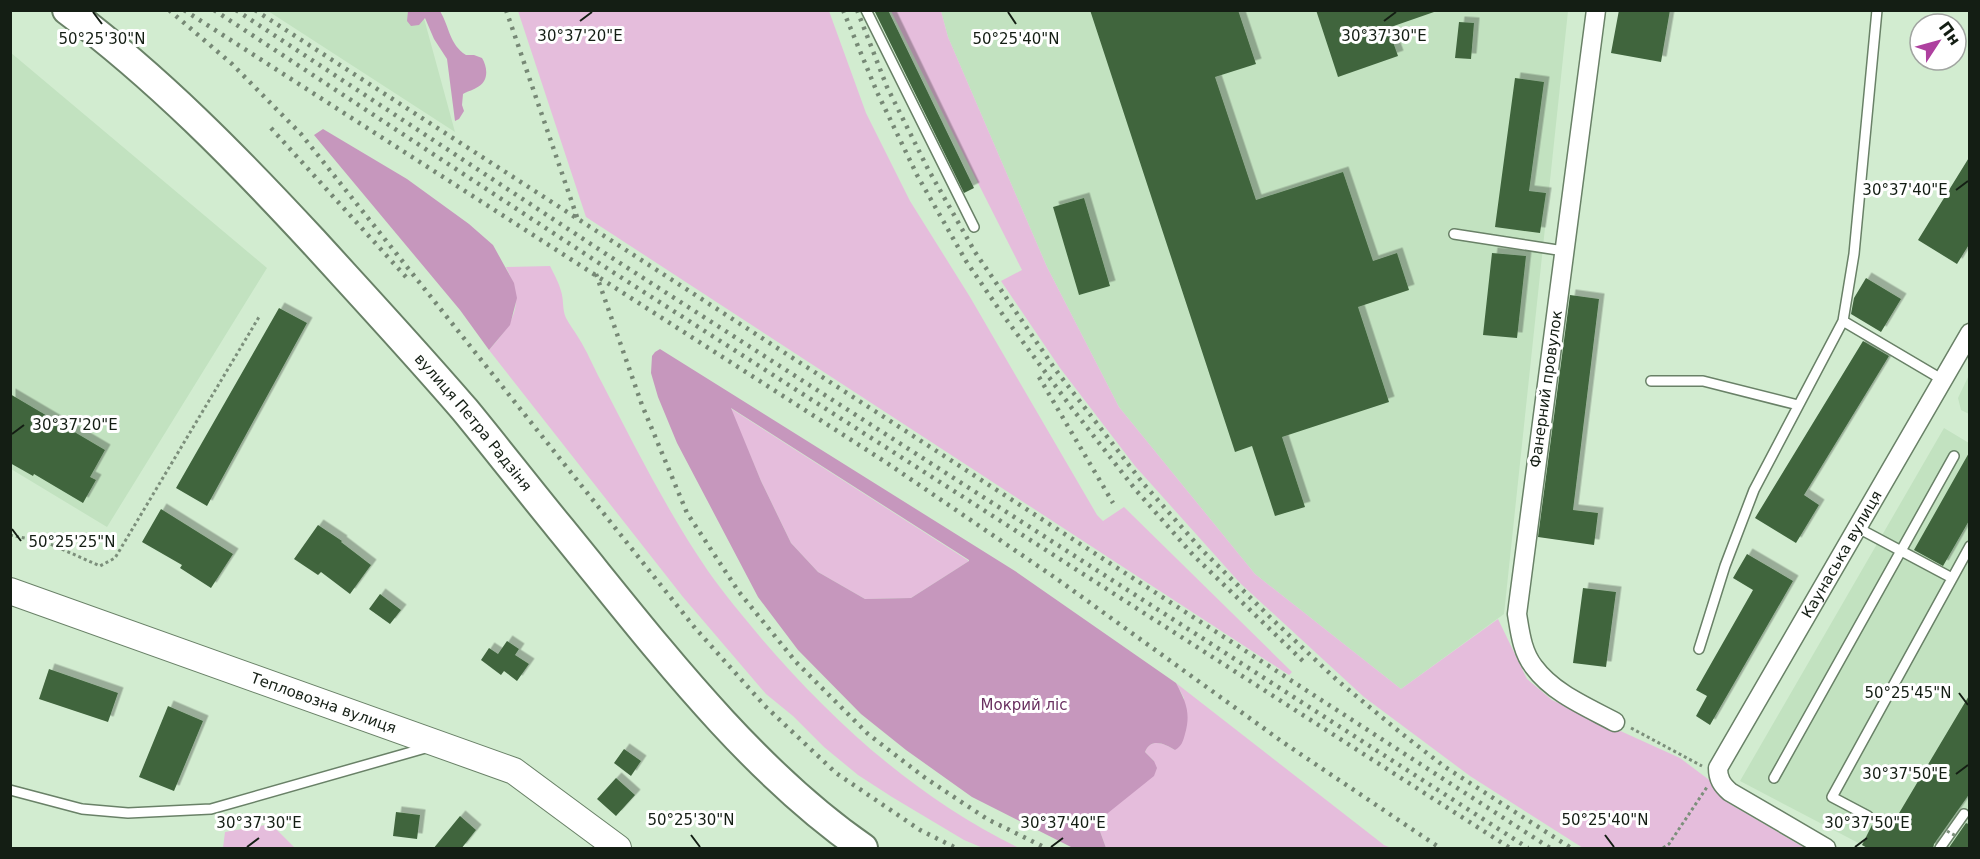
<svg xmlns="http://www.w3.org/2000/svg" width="1980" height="859" font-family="'DejaVu Sans',sans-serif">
  <defs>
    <filter id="shadow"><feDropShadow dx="5.5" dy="-5.5" stdDeviation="0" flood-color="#0004"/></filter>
  </defs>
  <rect width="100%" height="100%" fill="#d2ecd0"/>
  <path fill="#c2e2c0" d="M 268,11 L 422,11 L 455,132 Z
    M 941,11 L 1568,11 L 1504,614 L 1401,689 L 1255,574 L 1119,407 L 1047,267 L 948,37 Z
    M 10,52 L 267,268 L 107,527 L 11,469 Z
    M 1969,375 L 1969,414 L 1961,410 L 1958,398 Z
    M 1944,428 L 1969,443 L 1969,848 L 1868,848 L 1740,781 Z"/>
  <path fill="#e5bddc" d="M 518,11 L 829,11 L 866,113 L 910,201 L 970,297 L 1097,515 L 1103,521 L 1124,507 L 1292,672 L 1289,675 L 586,217 Z
    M 891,11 L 941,11 L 948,37 L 1047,267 L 1119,407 L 1255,574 L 1401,689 L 1498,619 L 1527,679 L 1552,700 L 1680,758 L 1712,782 L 1730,804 L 1805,848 L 1583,848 L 1470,776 L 1364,697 L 1240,583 L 1135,466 L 1060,368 L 1001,281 L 1022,270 Z
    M 550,266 C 554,274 559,283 561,291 C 564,300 562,309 566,318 C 569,324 574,330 578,337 C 587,351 593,366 601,381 C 634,445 667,511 708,571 C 724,594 743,616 761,638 C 834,723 918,799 1019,848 L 983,848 L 964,840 L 892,797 L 858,775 L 824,747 L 793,716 L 766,694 L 683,597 L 489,350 C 515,320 525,305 506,267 Z
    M 730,408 L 969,561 L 911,598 L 865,599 L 818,572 L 791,543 L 761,481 Z
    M 1176,683 L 1384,845 L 1391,848 L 1106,848 L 1097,823 L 1098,820 L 1154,761 L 1145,752 C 1151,737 1165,744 1175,750 L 1184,698 Z
    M 271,824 L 295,848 L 223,848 L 225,832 Z"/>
  <path fill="#c697bd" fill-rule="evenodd" d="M 408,11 L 440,11 C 450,28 449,44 466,55 L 474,55 L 482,58 C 488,68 489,82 476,88 C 471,91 468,91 463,94 L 462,105 L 464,111 L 459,119 L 455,121 L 447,59 L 434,39 L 425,18 L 419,25 L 411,26 L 407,21 Z
    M 323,129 L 407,179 L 469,224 L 493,245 L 514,283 L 517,298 L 510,325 L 489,350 L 460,310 L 314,135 Z
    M 660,349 L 1015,571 L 1176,683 C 1186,702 1191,713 1185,734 C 1183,741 1182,746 1175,750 C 1165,744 1151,737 1145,752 L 1154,761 L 1157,768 L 1154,776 L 1098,821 L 1097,823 L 1106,848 L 1071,847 L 972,797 L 906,750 L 861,714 L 798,650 L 758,597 L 677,443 L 658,397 L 651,373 L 652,356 L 655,352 ZM 731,408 L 969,560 L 969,561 L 911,598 L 865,599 L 818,572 L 791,543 L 761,481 Z"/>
  <path fill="#40653e" filter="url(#shadow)" d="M 874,10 L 888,10 L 974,188 L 964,193 Z
    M 1090,10 L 1238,10 L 1256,64 L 1215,77 L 1256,200 L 1343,172 L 1373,261 L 1397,253 L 1409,290 L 1358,307 L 1389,402 L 1282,437 L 1305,507 L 1275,516 L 1252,446 L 1235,452 Z
    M 1316,10 L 1433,10 L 1434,12 L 1388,28 L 1398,56 L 1338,77 Z
    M 1619,10 L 1670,10 L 1661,62 L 1611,53 Z
    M 1459,22 L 1474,23 L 1471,59 L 1455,58 Z
    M 1515,78 L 1544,82 L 1529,191 L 1546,193 L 1540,233 L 1495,227 Z
    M 1970,156 L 1970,243 L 1957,264 L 1918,240 Z
    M 1084,198 L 1110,286 L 1079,295 L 1053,207 Z
    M 1492,253 L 1526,256 L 1517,338 L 1483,335 Z
    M 1866,278 L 1901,299 L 1881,332 L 1851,314 L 1854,298 Z
    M 1570,295 L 1599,299 L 1573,510 L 1598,513 L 1594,545 L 1538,537 Z
    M 279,308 L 307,323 L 207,506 L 176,488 Z
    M 1863,341 L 1889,356 L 1804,495 L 1819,505 L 1796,543 L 1755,518 Z
    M 10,394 L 105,450 L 90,477 L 96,480 L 83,503 L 34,474 L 33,476 L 10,463 Z
    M 1970,451 L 1970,519 L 1943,566 L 1914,550 Z
    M 161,509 L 233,554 L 211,588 L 180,568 L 182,565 L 142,542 Z
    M 318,525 L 342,541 L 341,542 L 371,565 L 350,594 L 321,572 L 318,575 L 294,559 Z
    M 1747,554 L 1793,581 L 1710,725 L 1696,716 L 1707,696 L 1696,690 L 1753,590 L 1733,578 Z
    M 1583,588 L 1616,592 L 1606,667 L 1573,663 Z
    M 380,594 L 401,610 L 390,624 L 369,609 Z
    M 507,641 L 519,649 L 515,655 L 529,664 L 517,681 L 504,671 L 501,675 L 481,660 L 489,648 L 498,654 Z
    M 49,669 L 118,693 L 108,722 L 39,699 Z
    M 1970,694 L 1970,793 L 1934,844 L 1933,849 L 1869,849 L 1862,845 L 1872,825 L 1881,830 L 1883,827 L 1889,830 Z
    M 168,706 L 203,721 L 174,791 L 139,777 Z
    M 624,749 L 641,761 L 631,776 L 614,763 Z
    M 616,778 L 635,795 L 616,816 L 597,799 Z
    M 396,812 L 420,815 L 417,839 L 393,836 Z
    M 460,816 L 476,830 L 461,849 L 433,849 Z
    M 1966,823 L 1970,825 L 1970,849 L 1948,849 Z"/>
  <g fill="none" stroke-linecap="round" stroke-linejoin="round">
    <defs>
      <path id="lane" d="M 866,10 L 974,227
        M 1454,234 L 1564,251
        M 1843,321 L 1943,380
        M 1651,381 L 1703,381 L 1798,405
        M 1858,528 L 1952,578
        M 1699,649 L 1725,566 L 1754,490 L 1843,321 L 1854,254 L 1877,10
        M 1774,778 L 1954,456
        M 10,790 L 82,809 L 128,813 L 211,809 L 429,747
        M 1868,816 L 1832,797 L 1970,546
        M 1940,848 L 1964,814"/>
      <g id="street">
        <path d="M 1596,10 L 1517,614 C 1520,632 1522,652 1534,667 C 1553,693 1587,707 1615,722"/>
        <path id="s1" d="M 1826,848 L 1730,792 C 1722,785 1718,779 1718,768 L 1970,333"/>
      </g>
      <g id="secondary">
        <path id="s2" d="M 10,591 L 514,771 L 618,848"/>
      </g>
      <g id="primary">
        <path id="s3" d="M 67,10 C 158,78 237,159 313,241 C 364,297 416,353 465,410 C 497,449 528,489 560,528 C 650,638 746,767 863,848"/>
      </g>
    </defs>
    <use href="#lane" stroke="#698167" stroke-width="12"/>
    <use href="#street" stroke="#698167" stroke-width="21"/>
    <use href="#secondary" stroke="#698167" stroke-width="28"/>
    <use href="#primary" stroke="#698167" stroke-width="32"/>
    <path stroke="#7c8f7b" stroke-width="3" stroke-dasharray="3 3" stroke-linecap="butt" d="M 10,535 L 48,543 L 100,566 L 115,558 L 259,317
      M 1631,728 L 1702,766
      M 1663,848 L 1669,844 L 1707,787"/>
    <use href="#lane" stroke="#fff" stroke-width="9"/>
    <use href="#street" stroke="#fff" stroke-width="18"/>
    <use href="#secondary" stroke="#fff" stroke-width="26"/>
    <use href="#primary" stroke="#fff" stroke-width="28"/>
    <path stroke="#768875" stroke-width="4.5" stroke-dasharray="3 6" stroke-linecap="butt" d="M 169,10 L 232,64 L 301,134 L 695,628 L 765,706 L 836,773 L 920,830 L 956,848
      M 184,10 L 887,463 L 1057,579 L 1284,743 L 1440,848
      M 214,10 L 608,269 L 1510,848
      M 236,10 L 606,254 L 1528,848
      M 255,10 L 1550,848
      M 506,10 L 578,220
      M 843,10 L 877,92 L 917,175 L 966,261 L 1003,315 L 1071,407 L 1135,489 L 1194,556 L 1305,663
      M 857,10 L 887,87 L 928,169 L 975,252 L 1055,369 L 1142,482 L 1202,550 L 1273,620 L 1338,681 L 1401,733 L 1445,767 L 1571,848
      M 271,128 L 406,277
      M 596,274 L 642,405 L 687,513 L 739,592 L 796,662 L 868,734 L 924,777 L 987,819 L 1046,848
      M 1039,377 L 1113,503"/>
    <path stroke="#7c8f7b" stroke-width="3" stroke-dasharray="3 3" stroke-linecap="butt" d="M 1947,831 L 1956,836"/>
  </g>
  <path fill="none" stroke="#141e14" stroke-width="2" d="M 93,12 L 102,24M 1008,12 L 1016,24M 580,21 L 592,12M 1384,21 L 1396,12M 1956,190 L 1968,181M 12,434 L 24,425M 12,529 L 21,541M 1959,693 L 1968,705M 1956,774 L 1968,765M 691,835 L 700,847M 1605,835 L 1614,847M 247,847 L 259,838M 1051,847 L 1063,838M 1855,847 L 1867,838"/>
  <g text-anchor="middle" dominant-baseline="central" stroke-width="6" stroke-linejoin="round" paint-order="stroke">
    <g font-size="15" fill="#141e14" stroke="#fff">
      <text transform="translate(1546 389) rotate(-82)">Фанерний провулок</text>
      <text stroke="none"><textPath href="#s3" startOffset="580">вулиця Петра Радзіня</textPath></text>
      <text stroke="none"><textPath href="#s1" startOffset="386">Каунаська вулиця</textPath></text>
      <text stroke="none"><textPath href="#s2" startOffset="333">Тепловозна вулиця</textPath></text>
    </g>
    <g font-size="15" fill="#693060" stroke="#fff">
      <text x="1024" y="705">Мокрий ліс</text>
    </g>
  </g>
  <g font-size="15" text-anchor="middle" fill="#141e14" stroke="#fff" stroke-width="6" stroke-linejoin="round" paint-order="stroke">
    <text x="580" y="41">30°37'20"E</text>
    <text x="1384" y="41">30°37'30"E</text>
    <text x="102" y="44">50°25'30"N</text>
    <text x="1016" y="44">50°25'40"N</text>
    <text x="1905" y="195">30°37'40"E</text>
    <text x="75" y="430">30°37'20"E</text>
    <text x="72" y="547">50°25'25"N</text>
    <text x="1908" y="698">50°25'45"N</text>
    <text x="1905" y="779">30°37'50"E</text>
    <text x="691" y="825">50°25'30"N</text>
    <text x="1605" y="825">50°25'40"N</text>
    <text x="259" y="828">30°37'30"E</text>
    <text x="1063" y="828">30°37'40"E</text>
    <text x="1867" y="828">30°37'50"E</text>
  </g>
  <rect width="1980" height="859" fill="none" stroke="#141e14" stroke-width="24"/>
  <g transform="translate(1938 42) rotate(54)"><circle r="28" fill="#ffffff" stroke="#a1a5a1" stroke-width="1.5"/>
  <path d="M0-4.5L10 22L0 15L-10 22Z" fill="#ae409f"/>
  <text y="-9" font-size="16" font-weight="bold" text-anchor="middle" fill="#141e14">Пн</text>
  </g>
</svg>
